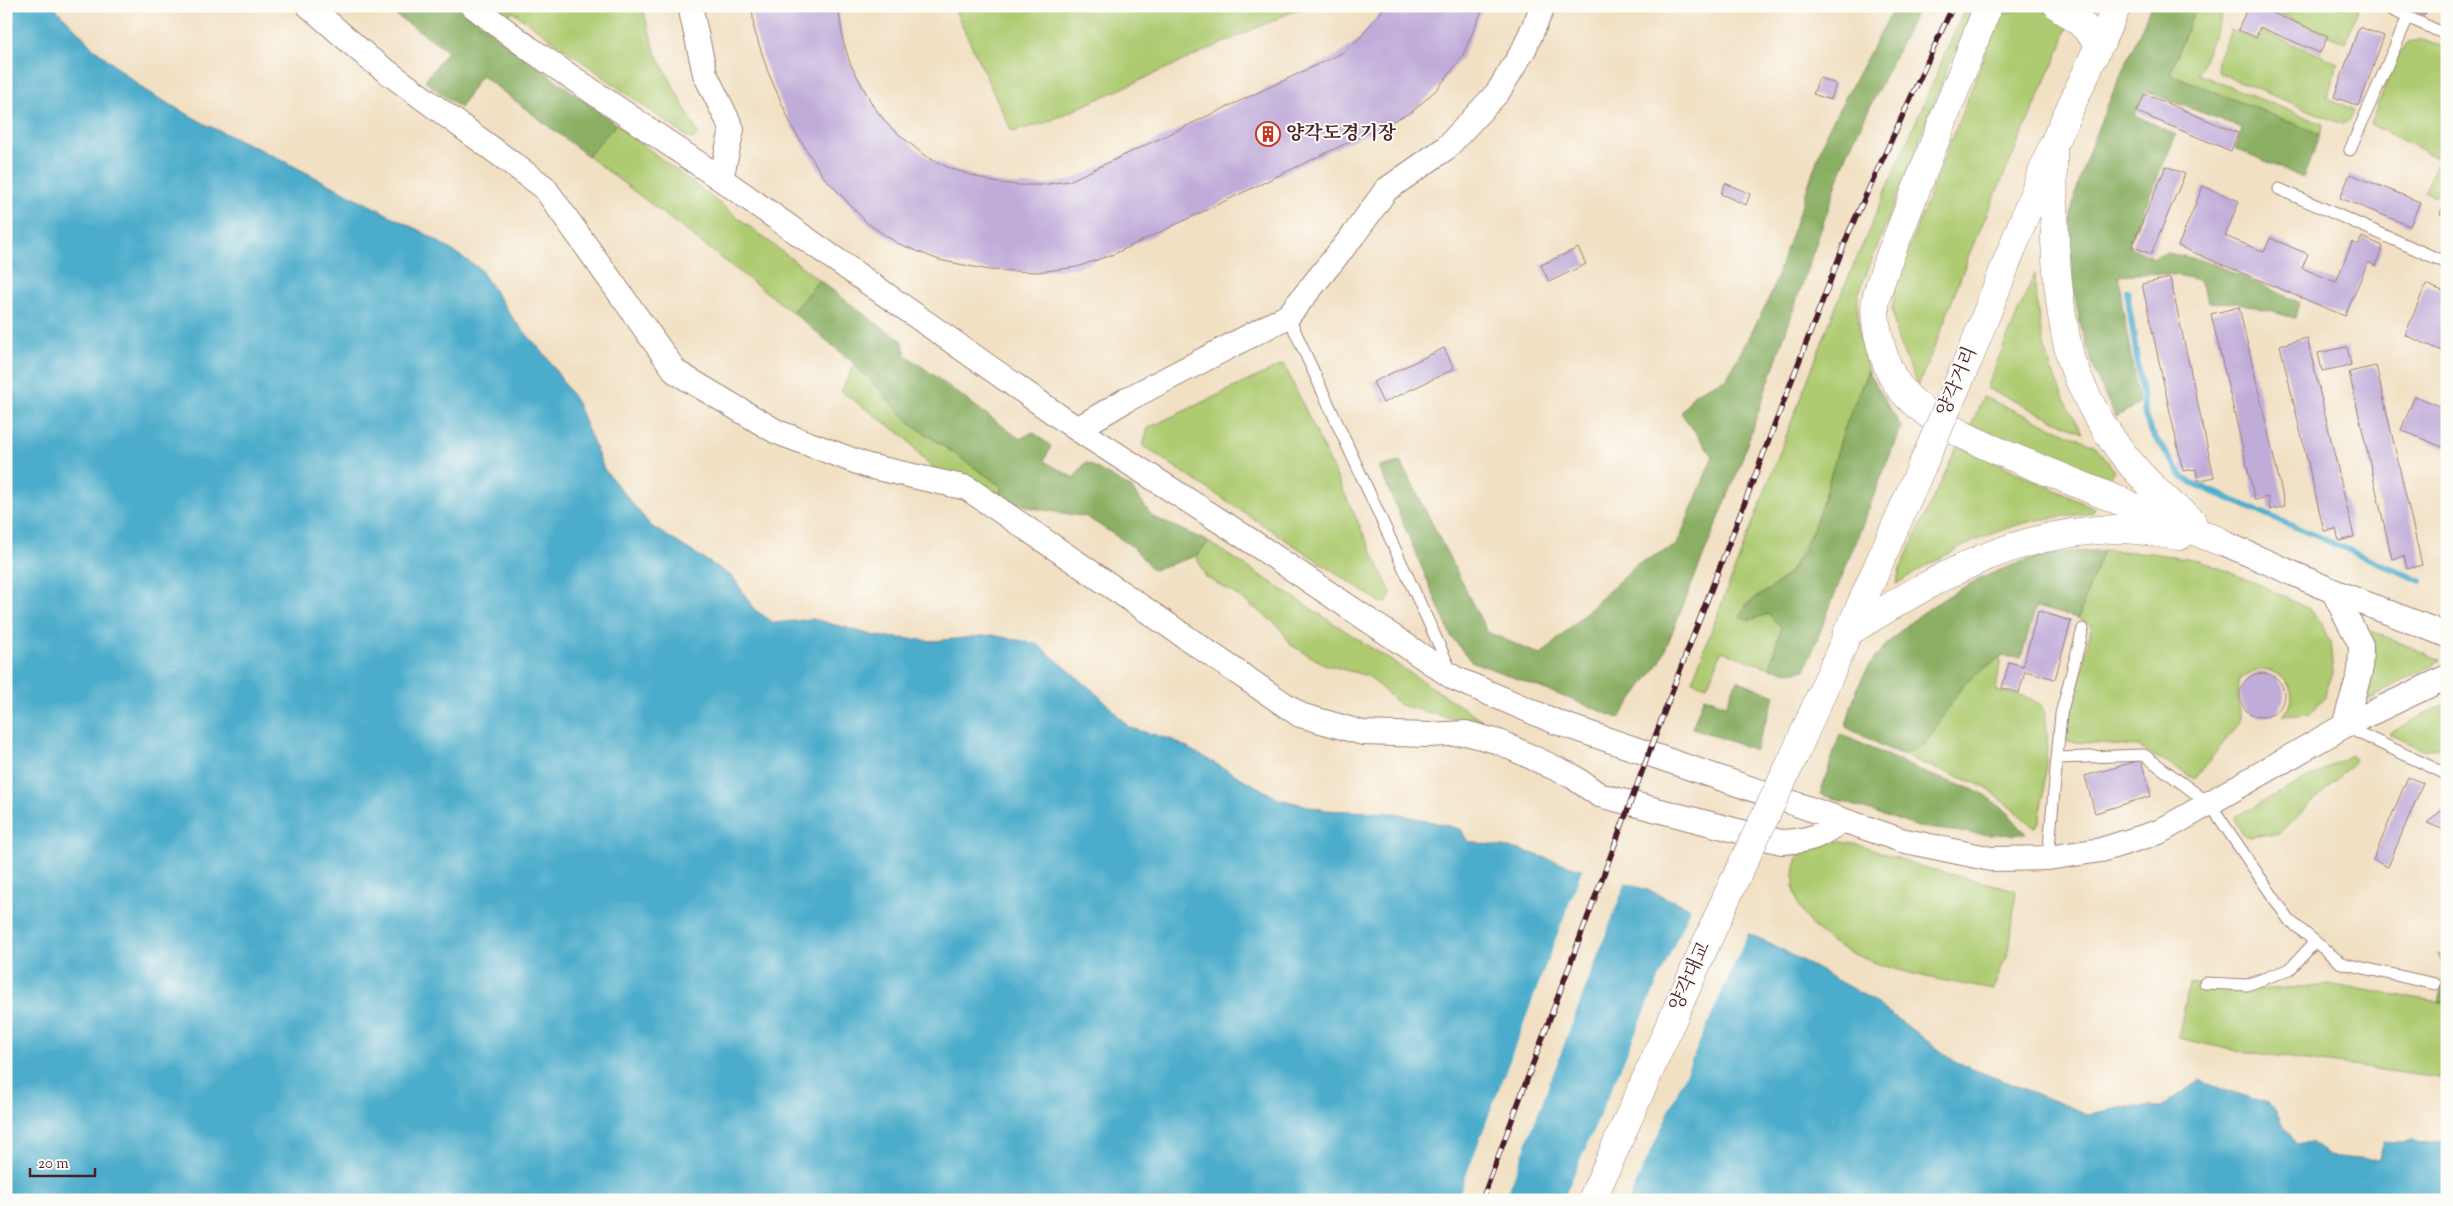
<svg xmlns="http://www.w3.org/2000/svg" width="2453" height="1206" font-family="'Sorts Mill Goudy','Noto Serif KR',serif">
  <rect width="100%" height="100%" fill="#fdfcf7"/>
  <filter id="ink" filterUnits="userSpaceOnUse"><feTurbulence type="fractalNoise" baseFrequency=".02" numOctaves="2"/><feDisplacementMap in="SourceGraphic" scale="10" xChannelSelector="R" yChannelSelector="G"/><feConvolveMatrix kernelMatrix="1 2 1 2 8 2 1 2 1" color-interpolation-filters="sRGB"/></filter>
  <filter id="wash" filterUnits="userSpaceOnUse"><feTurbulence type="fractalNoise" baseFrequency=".0096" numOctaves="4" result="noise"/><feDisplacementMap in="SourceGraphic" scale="20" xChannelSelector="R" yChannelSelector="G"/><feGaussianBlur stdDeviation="1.12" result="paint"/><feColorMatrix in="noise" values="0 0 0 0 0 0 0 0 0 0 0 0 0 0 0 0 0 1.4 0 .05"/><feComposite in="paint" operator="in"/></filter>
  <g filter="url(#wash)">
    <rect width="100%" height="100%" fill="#f1e0c3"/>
    <path fill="#aecb71" stroke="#7c754e" d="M 420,6 L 642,6 L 655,51 L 698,134 L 695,138 L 690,139 L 512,11 L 484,54 Z
      M 953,6 L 1305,6 L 1045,123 L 1012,132 Z
      M 1966,6 L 1975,6 L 1962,32 L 1858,295 C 1858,322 1859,346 1868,371 L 1843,433 L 1817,521 L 1790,572 L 1768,591 L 1745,605 L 1750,620 L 1768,614 L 1781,627 L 1770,668 L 1722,651 L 1707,686 L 1692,681 L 1836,306 Z
      M 2196,6 L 2226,6 L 2198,74 L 2323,124 L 2320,134 L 2170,74 Z
      M 2263,6 L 2359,6 L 2345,43 Z
      M 2027,7 L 2055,14 L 2067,28 L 2062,44 L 1970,252 L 1940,333 L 1918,386 L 1897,338 L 1892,308 L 1896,281 L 1997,23 L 2002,14 Z
      M 2231,30 L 2258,41 L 2262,31 L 2338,63 L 2327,98 L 2354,110 L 2350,120 L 2342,124 L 2219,73 C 2213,60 2226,43 2231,30 Z
      M 2423,39 L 2447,48 L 2447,175 L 2435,196 L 2424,191 L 2439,159 L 2370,124 L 2398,56 L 2408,42 Z
      M 616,124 L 819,280 L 792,312 L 588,156 Z
      M 2035,273 C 2036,311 2042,351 2058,385 C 2065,402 2074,417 2083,433 L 1986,388 Z
      M 855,364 L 909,422 L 1001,486 L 999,504 L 928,464 L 905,437 L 841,391 Z
      M 1284,364 L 1391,593 L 1387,603 L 1380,602 L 1143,446 L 1148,428 Z
      M 1983,397 L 2094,445 L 2115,471 L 2107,480 L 2101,480 L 1971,426 Z
      M 1958,445 L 2094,508 L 2093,512 C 2070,517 2046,517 2024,523 C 1977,536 1937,559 1896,584 L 1900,569 Z
      M 1209,542 L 1482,720 L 1477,725 L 1400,705 L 1368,676 L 1324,664 L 1291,645 L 1278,625 L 1238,596 L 1206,577 L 1196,556 Z
      M 2103,550 L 2151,553 L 2200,560 L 2260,585 L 2309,609 L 2321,623 L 2330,642 L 2333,673 L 2323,699 L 2310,714 L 2282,716 C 2285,713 2290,708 2291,703 C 2296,686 2278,669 2261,670 C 2254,671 2246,676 2239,679 C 2235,694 2241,707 2240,722 L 2195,779 L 2139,747 L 2065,741 L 2092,625 L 2078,618 Z
      M 2372,631 L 2441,660 L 2368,700 L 2375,651 Z
      M 2001,656 L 1996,691 C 2010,694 2035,695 2043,709 C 2053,727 2042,798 2040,821 L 2035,828 L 1986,787 L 1896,753 C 1940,749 1938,709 1964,684 C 1975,674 1989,665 2001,656 Z
      M 2447,702 L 2447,750 L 2439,747 L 2423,750 L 2389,734 Z
      M 2351,755 L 2355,759 L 2351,766 L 2280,833 L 2250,837 L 2243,834 L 2235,820 L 2236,816 Z
      M 1829,840 L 1861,845 L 1922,867 L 2016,890 L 2010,946 L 1993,990 C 1932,977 1790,962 1794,877 C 1795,851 1807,846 1829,840 Z
      M 2189,984 L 2253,990 L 2333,985 L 2447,1003 L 2447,1079 L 2233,1050 L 2178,1038 Z"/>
    <path fill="#8aaf63" stroke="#6a6747" d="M 382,6 L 455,6 L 616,124 L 588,156 L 481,75 L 460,108 L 425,81 L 448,50 Z
      M 1895,6 L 1919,6 L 1847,154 L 1736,476 L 1660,662 L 1619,718 L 1471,661 L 1452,638 L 1379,467 L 1401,462 L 1487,632 L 1541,655 L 1637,564 L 1677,545 L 1713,456 L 1681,413 L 1695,393 L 1727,378 L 1770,297 L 1827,131 Z
      M 2151,6 L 2196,6 L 2170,74 L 2320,134 L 2303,178 L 2235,148 L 2242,128 L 2145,91 L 2135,115 L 2176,135 L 2128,246 L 2154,258 L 2167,253 L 2207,261 L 2299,302 L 2295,318 L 2236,302 L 2209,303 L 2198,280 C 2171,272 2147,273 2119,275 L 2122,304 L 2139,404 L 2116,417 C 2086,362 2070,300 2071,238 C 2071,228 2070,217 2072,208 C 2088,138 2124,72 2151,6 Z
      M 819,280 L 874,322 L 902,340 L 906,355 L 1020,439 L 1033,432 L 1051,446 L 1044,461 L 1074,478 L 1086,462 L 1131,488 L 1153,517 L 1209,542 L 1196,556 L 1153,570 L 1133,547 L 1087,517 L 1032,508 L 1019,503 L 1011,509 L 999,504 L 1001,486 L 909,422 L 855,364 L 792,312 Z
      M 1868,371 L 1901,427 L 1805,670 L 1788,672 L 1770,668 L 1781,627 L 1768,614 L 1750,620 L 1739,616 C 1750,595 1777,590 1791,571 C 1817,535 1829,478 1842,436 C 1849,414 1859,393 1868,371 Z
      M 2103,550 L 2078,618 L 2036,607 L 2021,658 L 2001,656 L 1963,685 L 1925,744 L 1906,753 L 1896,753 L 1846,727 C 1850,709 1856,689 1865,673 C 1897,617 1985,569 2046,555 C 2064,551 2084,552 2103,550 Z
      M 1737,680 L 1775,696 L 1755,750 L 1692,728 L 1704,697 L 1726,705 Z
      M 1840,734 L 1928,774 L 1980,792 L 2005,810 L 2026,834 L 1989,835 L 1918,827 L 1820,794 Z
      M 2437,953 L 2447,956 L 2447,1003 L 2438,1001 L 2446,972 Z"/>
    <path fill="#4caccb" stroke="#4b667b" d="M 6,6 L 53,6 L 94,48 L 146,91 L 207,125 L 274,156 L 428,235 L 479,268 L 514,320 L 546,356 L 577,403 L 604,469 L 651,526 L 733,577 L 754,609 L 774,623 L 813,619 L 876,636 L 934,641 L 992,635 L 1037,644 L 1096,693 L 1130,728 L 1173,740 L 1279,799 L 1325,810 L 1395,813 L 1461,829 L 1467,841 L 1521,850 L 1653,892 L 1772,944 L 1869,998 L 1957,1063 L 2088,1114 L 2126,1107 L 2162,1107 L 2200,1080 L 2267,1104 L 2277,1111 L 2285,1128 L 2297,1145 L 2311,1142 L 2329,1156 L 2368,1160 L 2379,1158 L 2384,1141 L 2404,1142 L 2411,1139 L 2420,1143 L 2447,1141 L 2447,1200 L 6,1200 Z"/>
    <path fill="#f1e0c3" d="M 1583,867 L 1626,881 L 1505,1200 L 1457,1200 Z
      M 1691,906 L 1749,931 L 1629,1200 L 1563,1200 Z"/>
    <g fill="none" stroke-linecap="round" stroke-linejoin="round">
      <path stroke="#4caccb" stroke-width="6" d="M 2127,291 L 2145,415 L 2150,430 L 2182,476 L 2188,481 L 2421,581"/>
    </g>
    <g id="blocks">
      <path fill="#c0acd9" d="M 752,6 L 838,6 L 843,40 L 850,63 L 873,106 L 888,125 L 925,156 L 947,167 L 993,182 L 1017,185 L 1041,185 L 1069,181 L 1340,54 L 1359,39 L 1385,6 L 1484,6 L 1462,57 L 1439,87 L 1412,112 L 1114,254 L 1077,267 L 1038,272 L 989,270 L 939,260 L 897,243 L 867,223 L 823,176 L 792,127 L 768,72 L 754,29 Z
        M 2248,6 L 2256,6 L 2328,36 L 2320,53 L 2260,27 L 2256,37 L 2238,30 Z
        M 2402,6 L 2429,6 L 2424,16 Z
        M 2359,27 L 2384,36 L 2359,106 L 2334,97 Z
        M 1819,78 L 1836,84 L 1831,100 L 1813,94 Z
        M 2145,94 L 2238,133 L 2231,151 L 2137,112 Z
        M 2166,166 L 2185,174 L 2151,254 L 2132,246 Z
        M 2350,174 L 2420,202 L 2410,226 L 2340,198 Z
        M 1725,183 L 1750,194 L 1746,205 L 1721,194 Z
        M 2203,186 L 2239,201 L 2225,236 L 2264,252 L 2270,238 L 2308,254 L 2302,268 L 2336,282 L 2352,242 L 2358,245 L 2362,237 L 2383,246 L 2375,266 L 2368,262 L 2345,316 L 2178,246 Z
        M 2447,197 L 2447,217 L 2440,214 Z
        M 1578,248 L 1586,264 L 1549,282 L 1541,265 Z
        M 2170,278 L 2214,477 L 2198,481 L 2196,469 L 2183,471 L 2142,284 Z
        M 2426,284 L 2447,293 L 2447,353 L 2405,335 Z
        M 2239,307 L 2285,506 L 2270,510 L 2268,497 L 2255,500 L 2211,314 Z
        M 2307,338 L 2354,537 L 2339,541 L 2336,529 L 2324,531 L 2280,345 Z
        M 2347,347 L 2351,365 L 2322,371 L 2318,353 Z
        M 1444,348 L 1454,369 L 1383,403 L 1373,382 Z
        M 2376,366 L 2422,565 L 2407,569 L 2404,556 L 2392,559 L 2349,372 Z
        M 2415,396 L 2447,409 L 2447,449 L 2401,430 Z
        M 2038,611 L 2071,621 L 2055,679 L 2025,671 L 2019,693 L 2002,688 L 2009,662 L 2023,666 Z
        M2240 695a22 22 0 1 1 44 0a22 22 0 1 1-44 0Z
        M 2141,760 L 2151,796 L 2095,813 L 2085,776 Z
        M 2408,777 L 2423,783 L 2388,867 L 2373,860 Z
        M 2447,806 L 2447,831 L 2427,823 Z"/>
    </g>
  </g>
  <g filter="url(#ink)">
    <use href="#blocks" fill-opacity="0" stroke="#9e8077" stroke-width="1"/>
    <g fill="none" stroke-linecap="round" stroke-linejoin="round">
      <defs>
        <path id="service" d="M 2383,6 L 2447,35
          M 2350,150 L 2408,17
          M 2279,189 L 2447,263
          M 1288,316 L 1451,671
          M 2344,726 L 2444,773
          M 2058,758 L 2144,755 L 2210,804 L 2289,920 L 2341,963 L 2435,984
          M 2048,858 L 2061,714 L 2083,629
          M 2205,983 L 2247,985 L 2290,969 L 2315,942"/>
        <path id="minor" d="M 309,6 L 370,59 L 544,187 L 676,372 L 777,432 L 868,466 L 967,488 L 1300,715 L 1363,733 L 1428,735 L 1466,733 L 1499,742 L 1572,776 L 1599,795 L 1781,842 C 1810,841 1819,837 1842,820
          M 473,6 L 530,49 L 721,179 L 1077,429 L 1248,539 L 1454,678 L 1556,722 L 1901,840 L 1991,859 L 2048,858 L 2101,850 L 2159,832 L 2344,726 L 2360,672 L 2361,645 L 2333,591
          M 690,6 L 705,74 L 732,129 L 721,179
          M 1077,429 L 1126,400 L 1288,316 L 1355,233 L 1386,190 L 1446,148 L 1498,92 L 1524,49 L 1543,6
          M 2219,541 L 2333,591 L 2447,635
          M 2344,726 L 2447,677"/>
        <path id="primary" d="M 1988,6 L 1886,266 C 1883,277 1878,288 1876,299 C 1872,322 1884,366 1898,385 C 1927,427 2008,455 2054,474 C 2109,497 2164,519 2219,541
          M 2058,6 L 2075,18 L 2101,43
          M 2053,145 C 2054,215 2053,287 2070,356 C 2072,365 2077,375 2081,384 C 2105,439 2144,485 2192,521
          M 1969,358 L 2053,145 L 2117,6
          M 1847,633 C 1935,579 2009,532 2116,529 C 2137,528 2159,534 2180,536
          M 1794,756 L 1922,466"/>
      </defs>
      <use href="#service" stroke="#9e8077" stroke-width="13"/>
      <use href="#minor" stroke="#9e8077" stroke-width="26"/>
      <use href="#primary" stroke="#9e8077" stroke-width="29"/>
      <use href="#service" stroke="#fff" stroke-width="11"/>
      <use href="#minor" stroke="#fff" stroke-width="24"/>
      <use href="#primary" stroke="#fff" stroke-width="28"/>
      <defs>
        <path id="rail" d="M 1482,1200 L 1677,678 L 1849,232 L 1953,6"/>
      </defs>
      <use href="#rail" stroke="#4a1f2b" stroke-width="5.5"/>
      <use href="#rail" stroke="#fdfcf7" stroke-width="4" stroke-dasharray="11" stroke-linecap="butt"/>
      <defs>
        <path id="primary-bridge" d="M 1922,466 L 1969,358
          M 1592,1200 L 1729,892 L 1794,756"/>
      </defs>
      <use href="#primary-bridge" stroke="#9e8077" stroke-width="29" stroke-linecap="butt"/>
      <use href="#primary-bridge" stroke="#fff" stroke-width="28"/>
    </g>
  </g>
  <defs>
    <symbol id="building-ring" viewBox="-11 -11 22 22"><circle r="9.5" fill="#fdfcf7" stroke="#c8321e" stroke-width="1.5"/><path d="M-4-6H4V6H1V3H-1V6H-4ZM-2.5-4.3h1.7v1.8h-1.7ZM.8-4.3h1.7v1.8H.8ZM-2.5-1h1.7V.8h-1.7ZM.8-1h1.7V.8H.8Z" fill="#c8321e"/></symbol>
  </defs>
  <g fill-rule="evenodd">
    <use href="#building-ring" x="1254" y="120" width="28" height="28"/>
  </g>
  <g text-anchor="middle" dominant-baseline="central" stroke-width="4" stroke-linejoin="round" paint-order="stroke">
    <g font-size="19" font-weight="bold" fill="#4a1f2b" stroke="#fdfcf7" text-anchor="start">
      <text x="1286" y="134">양각도경기장</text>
    </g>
    <g font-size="19" fill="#4a1f2b" stroke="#fdfcf7">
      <text transform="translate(1958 382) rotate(-67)">양각거리</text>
      <text transform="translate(1691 977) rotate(-66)">양각대교</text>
    </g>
  </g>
  <rect width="2453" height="1206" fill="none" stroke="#fdfcf7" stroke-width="25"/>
  <path d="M30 1168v8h65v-8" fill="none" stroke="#4a1f2b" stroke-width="2.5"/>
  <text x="38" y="1168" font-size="15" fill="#4a1f2b" stroke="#fdfcf7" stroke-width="4" paint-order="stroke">20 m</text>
</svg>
